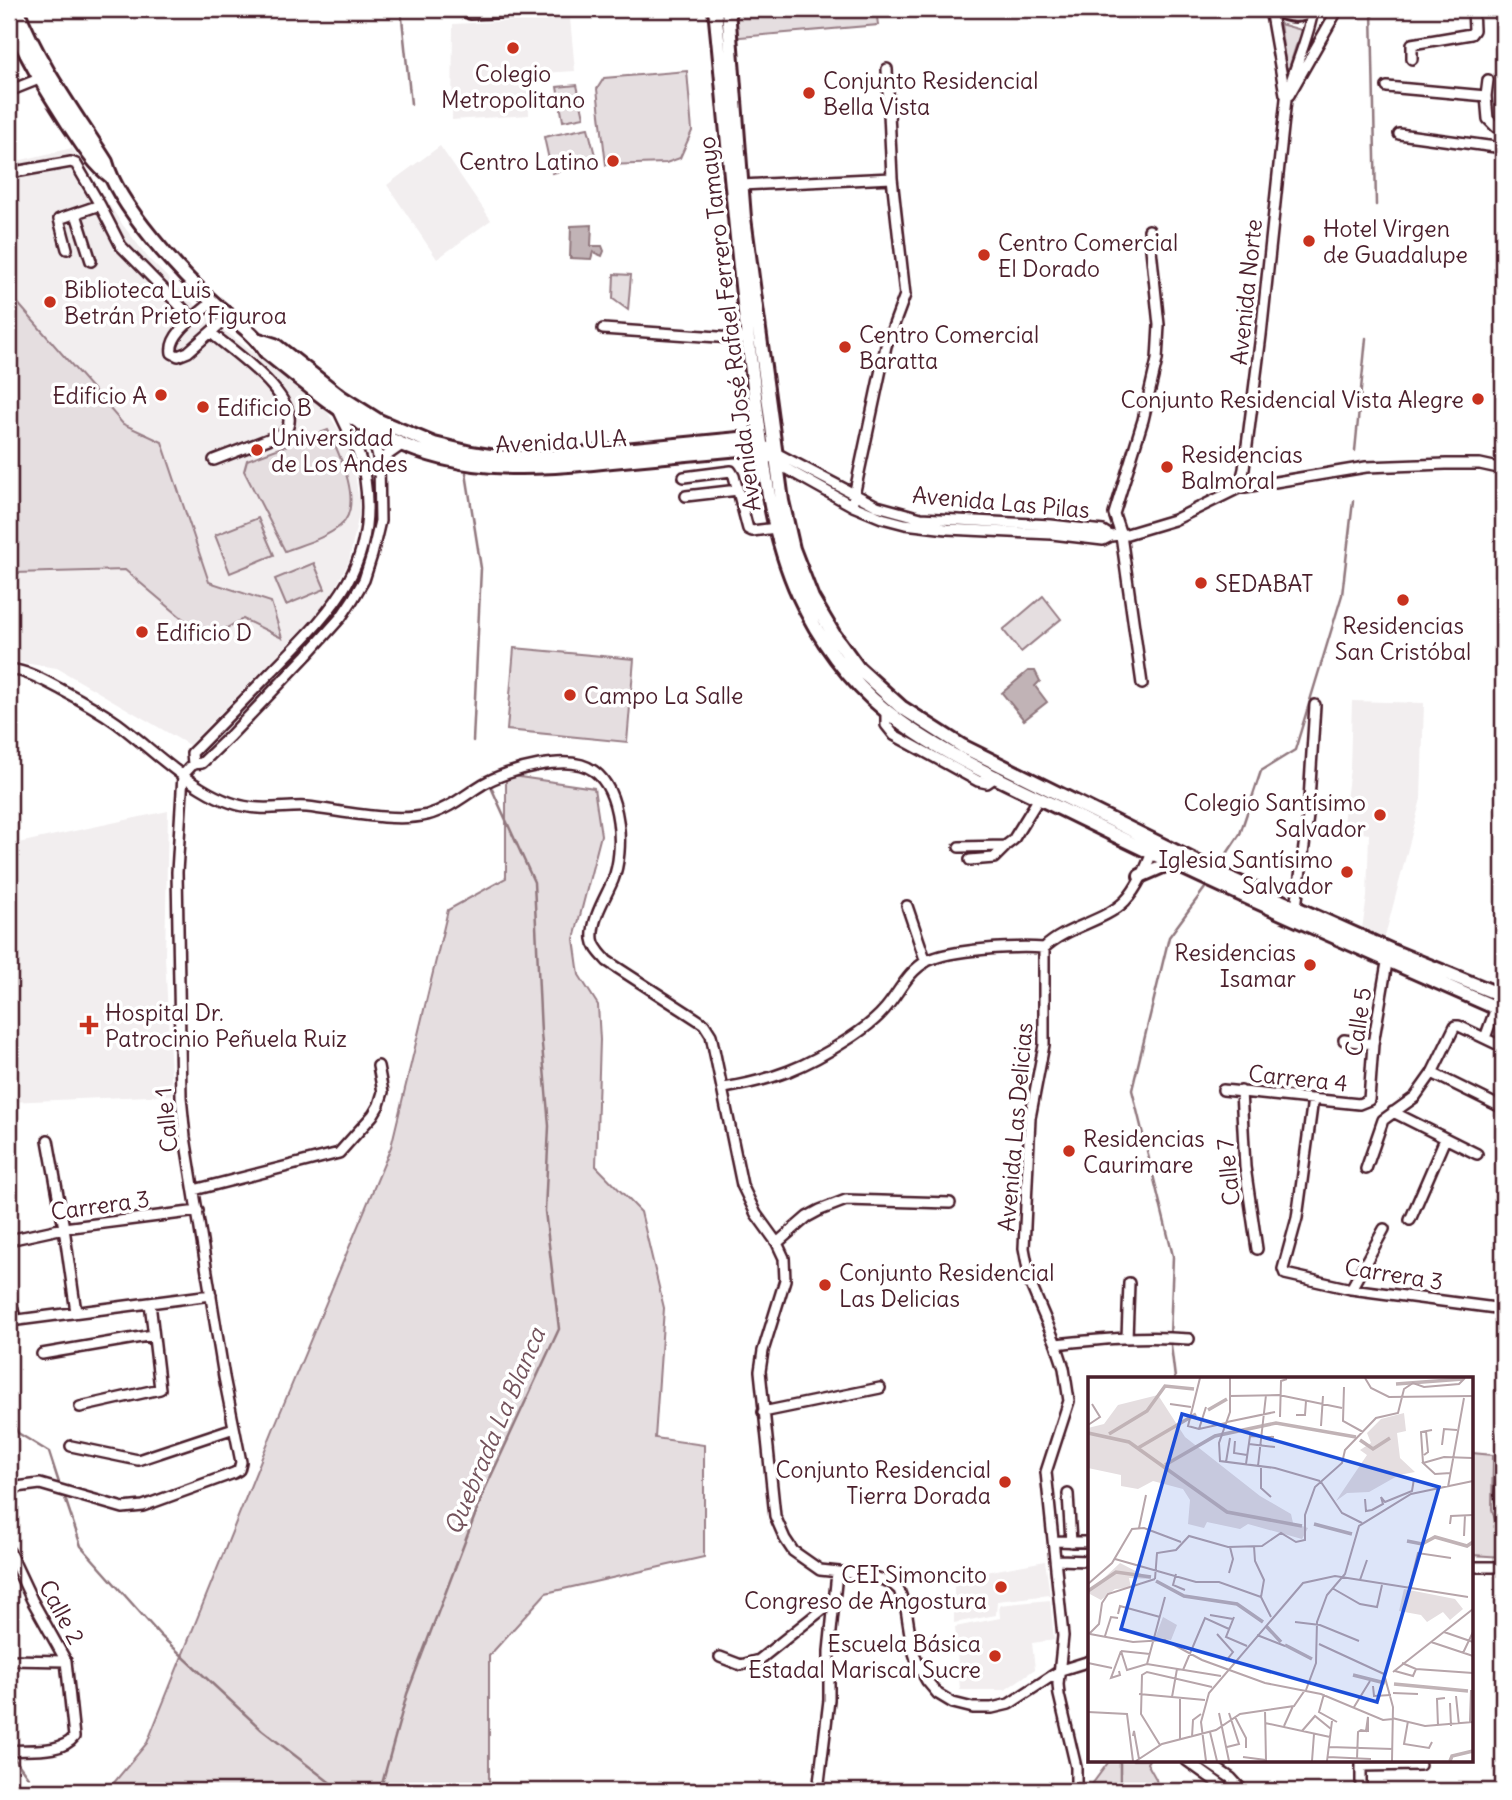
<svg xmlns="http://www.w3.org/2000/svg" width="1512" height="1800" font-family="Delius,sans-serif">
  <rect width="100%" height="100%" fill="#fff"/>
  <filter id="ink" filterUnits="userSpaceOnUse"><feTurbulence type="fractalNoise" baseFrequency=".0143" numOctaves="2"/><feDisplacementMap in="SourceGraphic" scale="14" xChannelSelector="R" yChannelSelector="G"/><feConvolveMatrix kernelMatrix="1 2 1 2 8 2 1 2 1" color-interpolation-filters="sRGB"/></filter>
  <g filter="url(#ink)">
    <path fill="#f2eeef" d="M 570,18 L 575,71 L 528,74 L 529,115 L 452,120 L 453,24 Z
      M 440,146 L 491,220 L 437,259 L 387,185 Z
      M 72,148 L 122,224 L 149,259 L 207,317 L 324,407 L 342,435 L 353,458 L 360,509 L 349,561 L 327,604 L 189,745 L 57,668 L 9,661 L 9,570 L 14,573 L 125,570 L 207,639 L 243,618 L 282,637 L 271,602 L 209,583 L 162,442 L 123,424 L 9,293 L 9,163 Z
      M 1352,701 L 1424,703 L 1421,799 L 1384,940 L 1362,929 L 1367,897 L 1369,834 L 1342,830 L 1350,769 Z
      M 168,811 L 165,956 L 172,1095 L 9,1102 L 9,845 Z
      M 1045,1561 L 1050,1595 L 997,1601 L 996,1615 L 954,1623 L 954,1578 Z
      M 1050,1600 L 1054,1640 L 1032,1643 L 1035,1669 L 1005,1690 L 960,1690 L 955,1627 L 1000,1618 L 999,1605 Z"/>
    <path fill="#e5dee0" stroke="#987e86" stroke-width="2" d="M 726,9 L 876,9 L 878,25 L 729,38 Z
      M 1280,24 L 1305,31 L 1296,46 L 1289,68 L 1286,68 Z
      M 687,71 L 692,131 L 680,158 L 666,163 L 606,165 L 597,89 L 604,78 Z
      M 577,85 L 584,117 L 563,121 L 557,87 Z
      M 588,128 L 597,163 L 552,173 L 544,137 Z
      M 614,274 L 631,275 L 628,310 L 613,299 Z
      M 9,293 L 123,424 L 162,442 L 209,582 L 271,602 L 282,638 L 243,619 L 207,639 L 125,570 L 14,573 L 9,570 Z
      M 328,430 C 339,453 365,506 340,526 C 324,539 303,544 285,551 L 244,471 L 247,460 Z
      M 258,518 L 274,555 L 230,573 L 215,535 Z
      M 314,563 L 325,589 L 286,605 L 275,579 Z
      M 1043,596 L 1061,619 L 1021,652 L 1003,630 Z
      M 514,648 L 634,659 L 627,742 L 507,730 Z
      M 506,775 L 594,788 L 601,835 L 574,939 L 579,975 L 598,1005 L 600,1040 L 596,1166 L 641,1212 L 664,1308 L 655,1438 L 704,1445 L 704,1557 L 546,1593 L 489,1656 L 489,1791 L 107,1791 L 147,1743 L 275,1425 L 391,1147 L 448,910 L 506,878 Z
      M 1472,1453 L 1493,1455 L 1492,1509 L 1503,1549 L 1503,1557 L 1472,1555 Z
      M 1110,1760 L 1149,1760 L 1147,1763 L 1156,1779 L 1158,1791 L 1087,1791 Z"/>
    <path fill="#c1b3b6" stroke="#91787e" stroke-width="2" d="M 592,225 L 591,246 L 602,246 L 604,251 L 602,256 L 593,252 L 591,259 L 570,258 L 571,226 Z
      M 1028,671 L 1035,671 L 1040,681 L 1035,686 L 1047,702 L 1024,720 L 1002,693 Z"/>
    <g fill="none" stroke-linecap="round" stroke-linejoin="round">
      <path stroke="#91787e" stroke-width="2.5" d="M 401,9 L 411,104
        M 1372,9 L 1376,205
        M 1355,451 L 1366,338
        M 466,473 L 481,568 L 473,741
        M 1222,861 L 1240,834 L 1261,771 L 1295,750 L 1342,595 L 1353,501
        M 1175,1378 L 1170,1337 L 1173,1256 L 1132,1090 L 1169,937 L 1205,888
        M 9,1416 L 18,1433 L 49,1452 L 60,1486
        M 63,1492 L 81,1546 L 160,1635 L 262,1730 L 341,1791
        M 11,1754 L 38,1791
        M 380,1791 L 407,1694 L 485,1489 L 559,1329 L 545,1211 L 549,1126 L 541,1033 L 534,882 L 491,787
        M 1120,1791 L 1120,1760"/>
      <defs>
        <path id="street" d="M 466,9 L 470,14 L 607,9
          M 1270,9 L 1285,94
          M 1412,59 L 1412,44 L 1471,34 L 1474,30 L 1473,9
          M 887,69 L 892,178
          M 1387,87 L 1486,96 L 1488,119 L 1496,127 L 1503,128
          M 9,91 L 39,79
          M 1289,95 L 1338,9
          M 1486,96 L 1488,80
          M 1399,134 L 1503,148
          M 9,173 L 71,162 L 76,164 L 100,205 L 121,246 L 193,319
          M 741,185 L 892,178 L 905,295 L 886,346 L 852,505
          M 76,214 L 91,261
          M 67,249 L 59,219 L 100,205
          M 212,302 C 199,314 168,334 172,353 L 178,356 L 188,352 L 229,316
          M 603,329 L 747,339
          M 211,333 C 230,349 310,403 284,433 L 214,460
          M 774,452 L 877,506 L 921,518 L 1051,525 L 1103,531 L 1111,536
          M 379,461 L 403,444
          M 776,463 L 853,506 L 882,518 L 905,524 L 947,529 L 1052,534 L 1103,540 L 1111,536 L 1127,534 L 1174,520 L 1239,488 L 1366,467 L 1446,464 L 1480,464 L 1503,469
          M 684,477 L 731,471 L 734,476 L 748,529 L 752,531 L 776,528
          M 1239,488 L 1244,469 L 1261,335 L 1286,99 C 1293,69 1308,41 1313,10
          M 686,496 L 738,490
          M 9,669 C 28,671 45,681 62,690 C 81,700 99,710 117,723 C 158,753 206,807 259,808 C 275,809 291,806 307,807 C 342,811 394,823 427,815 C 449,809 465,795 483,784 C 507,770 570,752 594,771 C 621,791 625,850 613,880 C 606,897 591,919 593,939 C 594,948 601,954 607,961 L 695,1018 L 704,1024 L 711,1035 L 742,1185 L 756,1214 L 777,1243 L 784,1258 L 785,1280 L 763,1351 L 760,1371 L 775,1516 L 785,1539 L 793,1551 L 820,1570 L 868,1575 L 890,1582 L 899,1590 L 906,1609 L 912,1647 L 918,1665 L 927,1681 L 938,1694 L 953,1703 L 973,1708 L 992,1708 L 1009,1704 L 1061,1670 L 1090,1661
          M 1142,684 L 1121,535 L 1114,514 L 1143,420 L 1157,360 L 1159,325 L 1149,230
          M 886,712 L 886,725 L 894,735 L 978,781 L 987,783 L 997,776
          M 193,764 L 192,753 C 220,725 247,697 275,668 C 331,611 378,567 365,479 C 362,454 348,432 338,409
          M 183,775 L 193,764 L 202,763 L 230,736 L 307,655 L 341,617 L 353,599 L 364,580 L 372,555 L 380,521 L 379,461 L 373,438
          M 959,847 L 1005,846 L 1013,840 L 1039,798
          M 970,860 L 994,858 L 1005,847
          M 907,906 L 926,962
          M 1296,907 L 1308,816 L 1315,705
          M 1044,948 L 1044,1045 L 1030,1118 L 1024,1248 L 1031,1285 L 1056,1344 L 1064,1368 L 1069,1401 L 1046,1472 L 1063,1636 L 1058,1684 L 1059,1695 L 1076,1767 L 1076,1791
          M 1044,948 C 1067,926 1104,922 1125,901 C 1138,888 1147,865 1154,848
          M 1485,1038 L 1496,1008
          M 1344,1040 L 1373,1044
          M 1432,1073 L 1503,1108
          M 724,1088 C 773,1080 806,1067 847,1040 C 861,1031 875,1021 885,1009 C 899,993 907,972 927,961 C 951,949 1017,946 1044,948
          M 1223,1090 L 1359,1104 L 1369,1100 L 1373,1044 L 1388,957
          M 1241,1091 L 1245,1167 L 1257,1249
          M 1313,1099 L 1297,1218 L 1283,1269 L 1285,1274 L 1351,1289 L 1503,1309
          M 1393,1112 L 1477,1154
          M 48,1140 L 64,1228 L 76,1312
          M 1366,1169 L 1383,1120 L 1415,1097 L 1432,1073 L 1455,1026 L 1459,1026 L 1503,1047
          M 194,1190 L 339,1153 L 373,1115 L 379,1105 L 383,1092 L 378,1066
          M 1410,1220 L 1445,1139
          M 9,1240 L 64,1228 L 198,1211
          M 777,1243 L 807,1217 L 820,1210 L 846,1200 L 950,1203
          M 1351,1289 L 1384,1229
          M 9,1294 L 15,1318 L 18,1320 L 211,1295
          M 1127,1338 L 1129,1283
          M 1056,1344 C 1100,1339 1145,1335 1189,1339
          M 42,1354 L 153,1335
          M 80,1407 L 160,1389 L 150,1303
          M 763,1412 L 880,1388
          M 1503,1435 L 1500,1495 L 1503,1508
          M 71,1446 L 138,1460 L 234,1428
          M 9,1488 L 40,1484 L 123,1508 L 143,1506 L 234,1473 L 239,1470 L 241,1462 L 224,1377 L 185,1137 L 181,1097 L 177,872 L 183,775
          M 1068,1494 L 1071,1542
          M 1054,1541 L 1090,1542
          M 9,1551 L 32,1600 L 66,1661 L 74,1737 C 61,1754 28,1749 9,1751
          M 1057,1560 L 1090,1561
          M 1472,1567 L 1503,1567
          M 720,1657 L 741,1665 L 759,1660 L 833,1601
          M 9,1660 L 66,1661
          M 1186,1760 L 1229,1791
          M 1204,1760 L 1231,1778 L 1243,1791
          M 1361,1762 L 1361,1791
          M 1361,1766 L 1420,1765
          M 818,1791 L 829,1700 L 829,1651 L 837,1573"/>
        <path id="secondary" d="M 17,9 C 38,64 74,112 106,162 C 117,204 181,275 215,304 C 232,319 254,332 266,352 C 301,380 335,409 374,431 C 455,475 524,470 612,461 C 655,457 697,453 740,449 L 766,458
          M 715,9 C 728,135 737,261 754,387 C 763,458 769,530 799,596 C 818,638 849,681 885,710 C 941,756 1020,788 1086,821 C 1223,889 1363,949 1503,1011
          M 728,9 L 744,218 L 782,501 L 793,549 L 812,598 L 834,635 L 858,668 L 901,707 L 962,746 L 1233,880 L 1390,950 L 1503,996
          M 1276,9 C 1289,17 1301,17 1315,9
          M 9,15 C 24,55 46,89 69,125 C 82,144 92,162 110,176
          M 259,340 L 275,345 L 341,397 L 379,421 L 434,444 L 471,453 L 496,457 L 541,458 L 739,439 L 767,449
          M 1140,876 L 1170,863"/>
      </defs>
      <use href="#street" stroke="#4a1f2b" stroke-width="14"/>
      <use href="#secondary" stroke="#4a1f2b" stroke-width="18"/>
      <use href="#street" stroke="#fff" stroke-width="9"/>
      <use href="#secondary" stroke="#fff" stroke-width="12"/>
    </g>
  </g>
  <g fill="#c8321e" stroke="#fff" stroke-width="2.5">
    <circle cx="513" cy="48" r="7"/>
    <circle cx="809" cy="93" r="7"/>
    <circle cx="613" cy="161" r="7"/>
    <circle cx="1309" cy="241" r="7"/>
    <circle cx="984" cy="255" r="7"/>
    <circle cx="50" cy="302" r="7"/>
    <circle cx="845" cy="347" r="7"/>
    <circle cx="161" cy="395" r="7"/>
    <circle cx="1478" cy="399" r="7"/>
    <circle cx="203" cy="407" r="7"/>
    <circle cx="257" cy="450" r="7"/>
    <circle cx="1167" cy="467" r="7"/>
    <circle cx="1201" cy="583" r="7"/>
    <circle cx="1403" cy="600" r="7"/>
    <circle cx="142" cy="632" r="7"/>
    <circle cx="570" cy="695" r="7"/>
    <circle cx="1380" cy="815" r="7"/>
    <circle cx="1347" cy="872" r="7"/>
    <circle cx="1310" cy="965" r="7"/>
    <path d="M85.5 1014.5h7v7h7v7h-7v7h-7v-7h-7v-7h7z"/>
    <circle cx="1069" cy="1151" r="7"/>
    <circle cx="825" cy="1285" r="7"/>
    <circle cx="1005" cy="1482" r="7"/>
    <circle cx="1001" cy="1587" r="7"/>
    <circle cx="995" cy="1656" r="7"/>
  </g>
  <g text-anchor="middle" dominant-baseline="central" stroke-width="7" stroke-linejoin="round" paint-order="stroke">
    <g font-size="23" fill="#4a1f2b" stroke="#fff" text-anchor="start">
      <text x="513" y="73" text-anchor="middle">Colegio<tspan x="513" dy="26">Metropolitano</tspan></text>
      <text x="823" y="80">Conjunto Residencial<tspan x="823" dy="26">Bella Vista</tspan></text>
      <text x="599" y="161" text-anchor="end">Centro Latino</text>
      <text x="1323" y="228">Hotel Virgen<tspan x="1323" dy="26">de Guadalupe</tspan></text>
      <text x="998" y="242">Centro Comercial<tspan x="998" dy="26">El Dorado</tspan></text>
      <text x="64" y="289">Biblioteca Luis<tspan x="64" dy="26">Betrán Prieto Figuroa</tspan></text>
      <text x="859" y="334">Centro Comercial<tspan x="859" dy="26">Baratta</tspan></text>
      <text x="147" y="395" text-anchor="end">Edificio A</text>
      <text x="1464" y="399" text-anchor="end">Conjunto Residencial Vista Alegre</text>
      <text x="217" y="407">Edificio B</text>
      <text x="271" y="437">Universidad<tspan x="271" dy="26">de Los Andes</tspan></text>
      <text x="1181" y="454">Residencias<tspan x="1181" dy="26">Balmoral</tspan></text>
      <text x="1215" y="583">SEDABAT</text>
      <text x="1403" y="625" text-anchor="middle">Residencias<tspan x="1403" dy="26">San Cristóbal</tspan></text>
      <text x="156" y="632">Edificio D</text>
      <text x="584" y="695">Campo La Salle</text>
      <text x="1366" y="802" text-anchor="end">Colegio Santísimo<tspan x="1366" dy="26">Salvador</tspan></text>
      <text x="1333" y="859" text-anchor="end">Iglesia Santísimo<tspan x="1333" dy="26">Salvador</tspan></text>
      <text x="1296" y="952" text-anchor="end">Residencias<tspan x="1296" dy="26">Isamar</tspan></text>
      <text x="105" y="1012">Hospital Dr.<tspan x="105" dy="26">Patrocinio Peñuela Ruiz</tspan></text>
      <text x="1083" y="1138">Residencias<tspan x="1083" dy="26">Caurimare</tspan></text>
      <text x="839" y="1272">Conjunto Residencial<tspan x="839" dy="26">Las Delicias</tspan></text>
      <text x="991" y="1469" text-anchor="end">Conjunto Residencial<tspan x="991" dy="26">Tierra Dorada</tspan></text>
      <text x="987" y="1574" text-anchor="end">CEI Simoncito<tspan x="987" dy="26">Congreso de Angostura</tspan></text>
      <text x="981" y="1643" text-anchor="end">Escuela Básica<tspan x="981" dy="26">Estadal Mariscal Sucre</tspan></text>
    </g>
    <g font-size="23" fill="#4a1f2b" stroke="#fff">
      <text transform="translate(1246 292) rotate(-84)">Avenida Norte</text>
      <text transform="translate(729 324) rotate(-97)">Avenida José Rafael Ferrero Tamayo</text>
      <text transform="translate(561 441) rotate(-3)">Avenida ULA</text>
      <text transform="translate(1001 502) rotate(5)">Avenida Las Pilas</text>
      <text transform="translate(1358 1022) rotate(-82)">Calle 5</text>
      <text transform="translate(1298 1078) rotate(6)">Carrera 4</text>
      <text transform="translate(166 1120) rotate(-96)">Calle 1</text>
      <text transform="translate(1015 1127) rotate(-85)">Avenida Las Delicias</text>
      <text transform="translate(1228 1172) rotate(-96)">Calle 7</text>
      <text transform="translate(100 1205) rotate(-8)">Carrera 3</text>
      <text transform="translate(1394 1274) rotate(9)">Carrera 3</text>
      <text transform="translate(62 1612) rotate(62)">Calle 2</text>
    </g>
    <g font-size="24" font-style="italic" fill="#74535c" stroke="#fff">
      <text transform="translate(494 1431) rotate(-67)">Quebrada La Blanca</text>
    </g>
  </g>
  <g transform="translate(1088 1377)">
    <rect width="385" height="385" fill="#fff"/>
    <path d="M 70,18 L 97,60 L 172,119 L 203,137 L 205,146 L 220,151 L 214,162 L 160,147 L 152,152 L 119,145 L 116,151 L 100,147 L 102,123 L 95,112 L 65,104 L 50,112 L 33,109 L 33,98 L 0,91 L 0,51 L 16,47 L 30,28 ZM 316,36 L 318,54 L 309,56 L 312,81 L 327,95 L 311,98 L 281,115 L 259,116 L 248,124 L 279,78 L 272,73 L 283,66 L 279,56 L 293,42 ZM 32,186 L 63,202 L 41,201 L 43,211 L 27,212 L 13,223 L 0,216 ZM 316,212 L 367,222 L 375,232 L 362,243 L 355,235 L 339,245 L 333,238 L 311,234 ZM 75,240 L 89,248 L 83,263 L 67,261 Z" fill="#e5dee0"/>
    <path fill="none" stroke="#c1b3b6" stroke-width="3.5" d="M 308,7 L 375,2M 120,33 L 139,22M 0,56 L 41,65 L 139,135 L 214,149M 21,57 L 59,34 L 77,9 L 106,12M 272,63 L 285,72 L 302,61M 50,71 L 108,37M 77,88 L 127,59 L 188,46 L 268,60M 226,147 L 264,157M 319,164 L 334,167 L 347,160 L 379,169 L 385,165M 68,204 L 96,219 L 149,227 L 175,245M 0,214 L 28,195 L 63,200M 178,249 L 193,265M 197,268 L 224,282M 265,298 L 297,306M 306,307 L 380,314M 362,384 L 364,379 L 385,374"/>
    <path fill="none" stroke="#b7a5aa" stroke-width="2" d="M 112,1 L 100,49 L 111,52 L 138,46M 142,1 L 142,35 L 131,66 L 132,84 L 187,91 L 232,104M 277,1 L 283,11 L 301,20 L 385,19M 256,10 L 255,44 L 275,55M 142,19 L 191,18 L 254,31M 82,27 L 103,30M 208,38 L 217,38 L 218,24M 192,40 L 193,4 L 199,2M 139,45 L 187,35M 0,48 L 12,40 L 4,27M 233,49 L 235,19M 111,52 L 118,30M 147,64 L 146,76 L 159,78M 161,67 L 187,70M 354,68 L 356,52 L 369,53M 336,78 L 340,75 L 338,54M 138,85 L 142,61M 335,86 L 333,55 L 344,53M 158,87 L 162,59 L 186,60M 170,89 L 178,18M 173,89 L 173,111 L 183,120M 363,96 L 347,97 L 335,86 L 356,80 L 385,81M 233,105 L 254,136 L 274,146M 360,110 L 376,21M 277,122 L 278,134 L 284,133 L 295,127 L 293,120 L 297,125 L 324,114 L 326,102M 362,147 L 363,139 L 385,138M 51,151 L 58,118M 376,159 L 377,138M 166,169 L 167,184 L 176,203 L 173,220 L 183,240M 27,182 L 108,205 L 131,205 L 173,220M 141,196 L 145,182 L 142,170M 88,197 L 85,208 L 97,213M 67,202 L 69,176 L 88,173 L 101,159 L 140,170 L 174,169 L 193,156 L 208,165 L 217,163 L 217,138 L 227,110 L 254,86 L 257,73 L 288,41 L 310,36 L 316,12 L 325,6 L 336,10 L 371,7 L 377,1M 272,203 L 279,183M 0,207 L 24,186 L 44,152 L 56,151 L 93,165M 244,211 L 272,227 L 289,230 L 294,208M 321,212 L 330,176 L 363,181M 30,237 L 32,229 L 72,240M 122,238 L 145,242M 146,240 L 138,260 L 159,269M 207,245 L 232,248 L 271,264M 356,255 L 385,265M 1,257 L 11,247 L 14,226 L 20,217 L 67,202M 2,257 L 45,265 L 77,263 L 114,283 L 177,306 L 233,317 L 295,343 L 305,342M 129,257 L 145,275 L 138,284M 169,258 L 197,269M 17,259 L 23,240 L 30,241M 343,265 L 385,279M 231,267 L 296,297M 33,274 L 39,293 L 59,287 L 133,299M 33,274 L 62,277M 375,276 L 385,255M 0,286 L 24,291M 314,286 L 328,292 L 385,296M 59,287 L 77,220M 95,293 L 117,241 L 141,252M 31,294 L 32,298 L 23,301 L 33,274M 307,294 L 325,299 L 328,292M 305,295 L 385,232M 296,297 L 305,330 L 304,384M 285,309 L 286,319 L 303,318M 218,313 L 228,286 L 229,245 L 239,218 L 257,197 L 271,149 L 323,117 L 385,104M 305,316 L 330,317M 51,317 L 117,323M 236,317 L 231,335 L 249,345M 368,319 L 371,348M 84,320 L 89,292M 362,326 L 363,349M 266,330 L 282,304M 177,333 L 178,384M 0,335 L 39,337 L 45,384M 131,336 L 141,384M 147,340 L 158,361 L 158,371M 304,341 L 337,349 L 385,345M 320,344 L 316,367 L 341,371 L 344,365M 177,346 L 242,360M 382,346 L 383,313M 196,349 L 205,329M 350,349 L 349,322 L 357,321M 214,354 L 227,339 L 243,352M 122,355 L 129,384M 45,359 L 46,354 L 51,382M 104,360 L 105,343 L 113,337M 92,363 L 92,321M 72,368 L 53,337 L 54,298 L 59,295 L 124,310M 139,370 L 151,367 L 141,336M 241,370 L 305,372M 155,380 L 178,383M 240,380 L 283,382M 269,382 L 270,355 L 273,353 L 278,354 L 280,340 L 280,354 L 272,354M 48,384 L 74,367 L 128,353 L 152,337 L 206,329 L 217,313M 118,384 L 113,345 L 121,316 L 215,206 L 247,199 L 380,220M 224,384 L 226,357M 239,384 L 244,344"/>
    <path fill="#1d4ed8" fill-opacity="0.15" stroke="#1d4ed8" stroke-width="3.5" d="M 94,37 L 351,110 L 289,325 L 33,252 Z"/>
    <rect width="385" height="385" fill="none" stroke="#4a1f2b" stroke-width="3.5"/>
  </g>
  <rect width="1512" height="1800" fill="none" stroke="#fff" stroke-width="35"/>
  <rect x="18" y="18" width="1477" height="1765" fill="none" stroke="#4a1f2b" stroke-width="2.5" filter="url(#ink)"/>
</svg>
